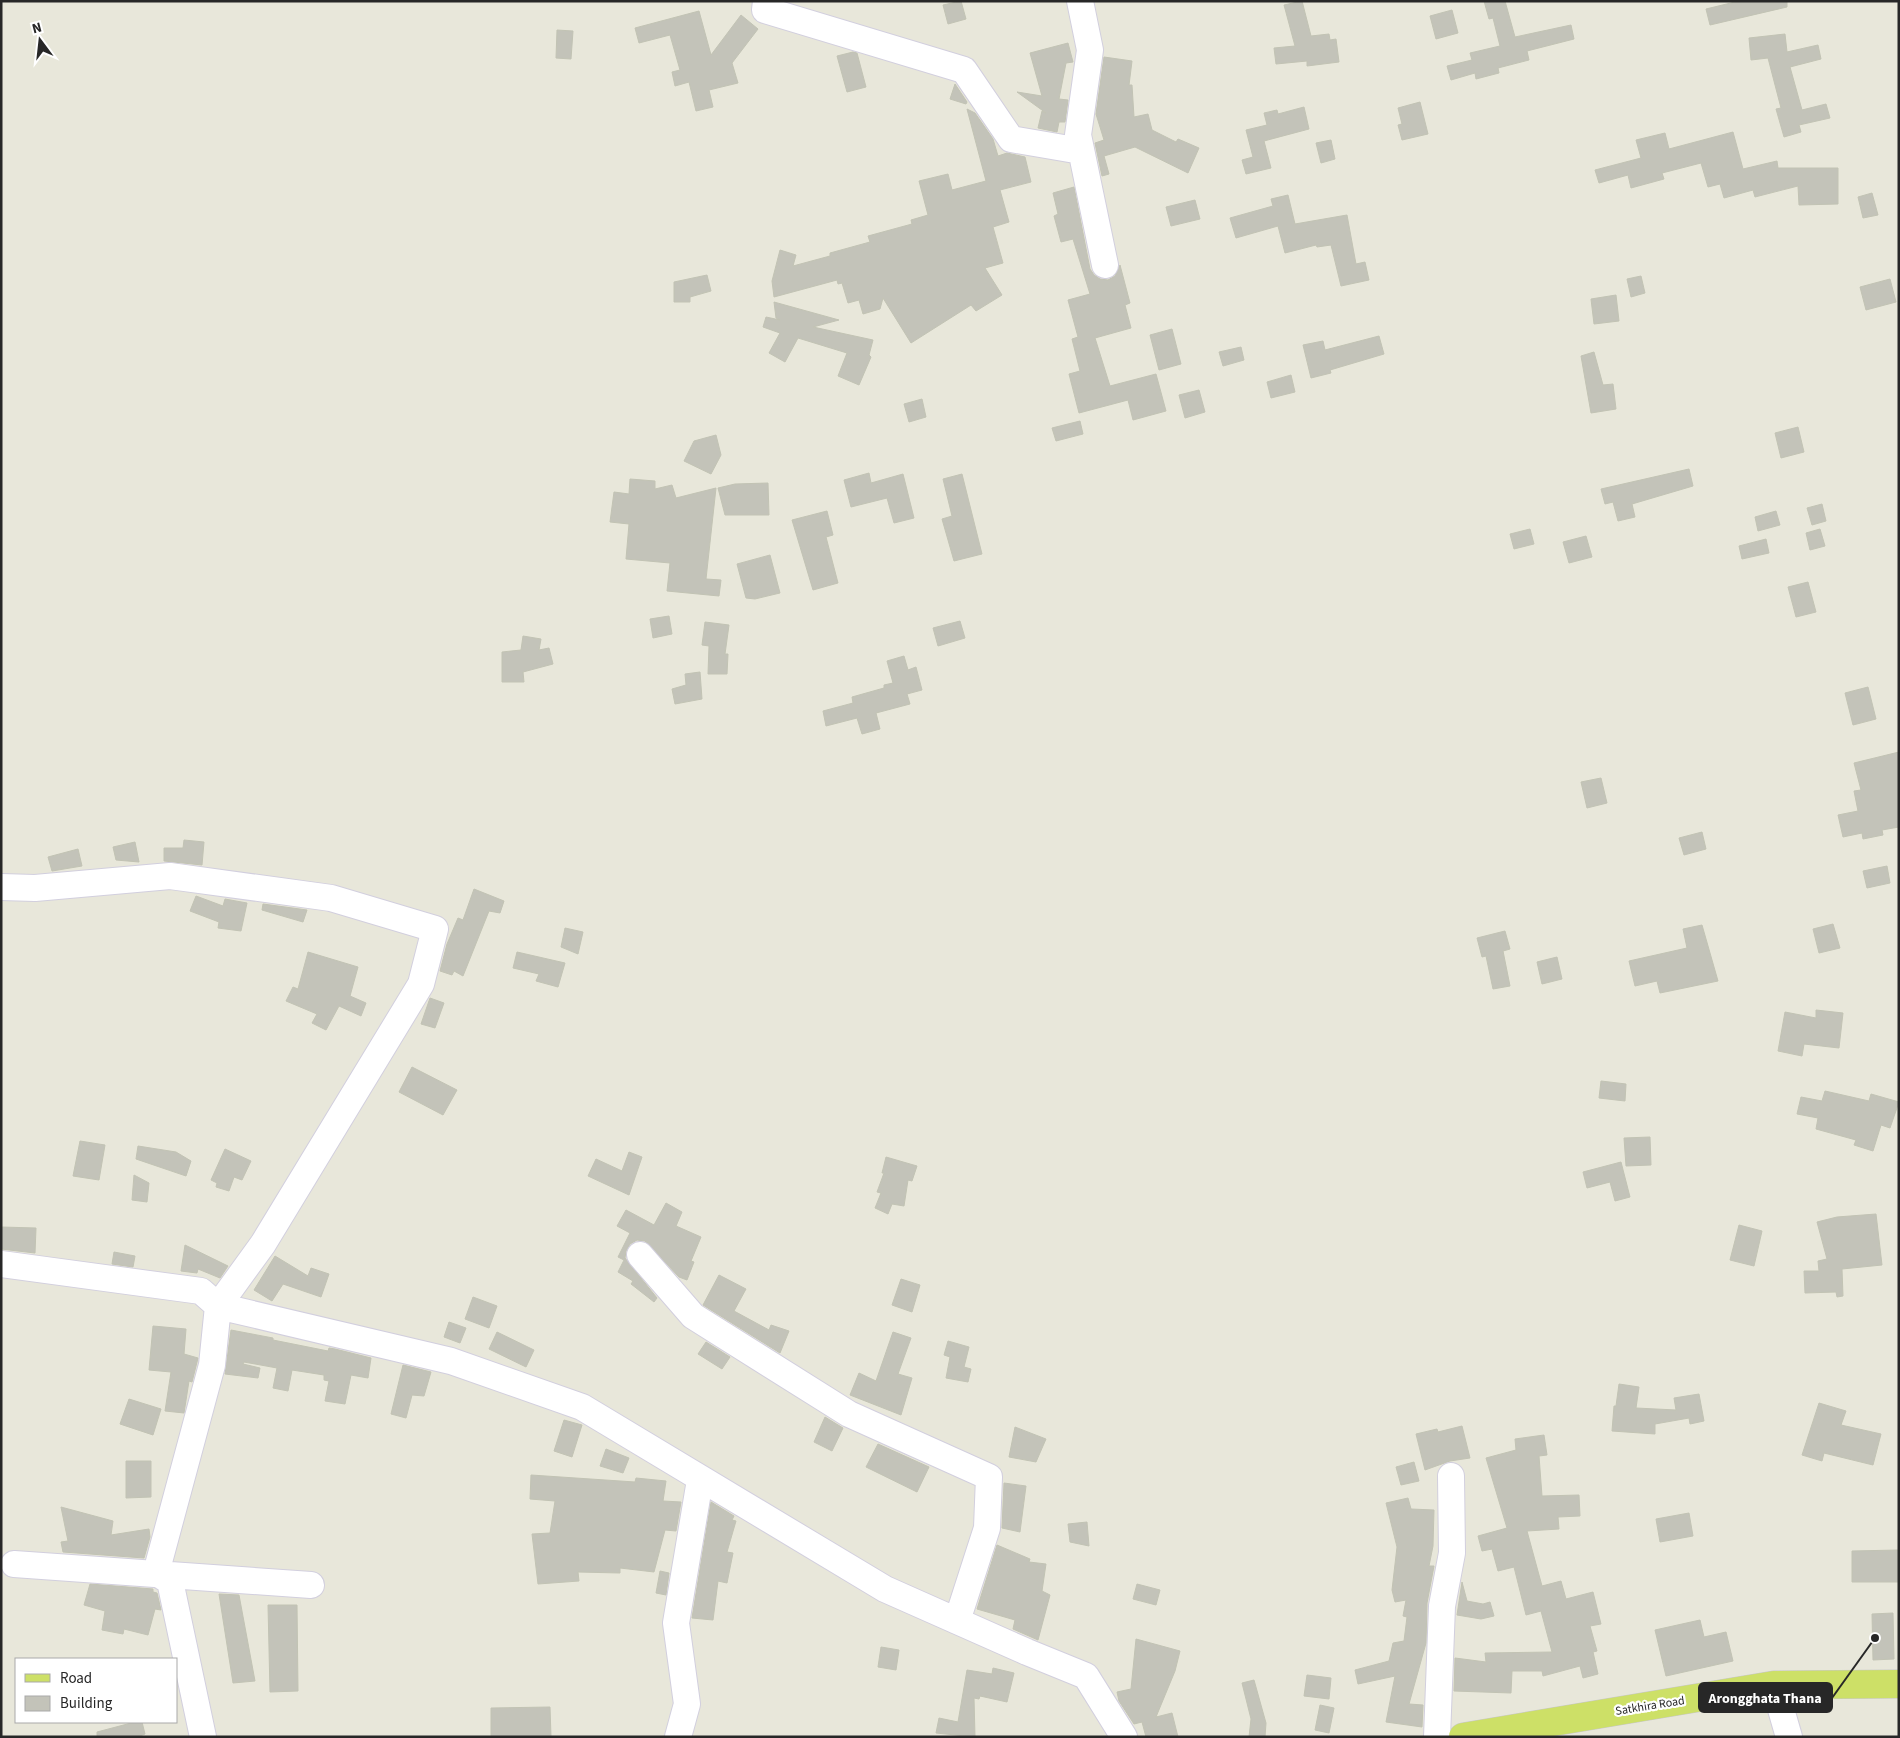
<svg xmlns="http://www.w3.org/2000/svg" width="1900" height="1738" font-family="'Source Sans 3',sans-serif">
  <rect width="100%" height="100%" fill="#e8e7da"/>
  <path fill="#c3c3b9" stroke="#c2c3b4" d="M 961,1 L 966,19 L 948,24 L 943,5 Z
    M 1302,1 L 1311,36 L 1329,34 L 1330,40 L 1336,39 L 1339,62 L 1307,66 L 1307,61 L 1276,64 L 1274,48 L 1295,46 L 1284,5 Z
    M 1484,1 L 1505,1 L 1515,37 L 1571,25 L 1574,39 L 1527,51 L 1529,60 L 1498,68 L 1499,73 L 1476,79 L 1475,73 L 1451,80 L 1447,66 L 1472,60 L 1470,53 L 1500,46 L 1493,18 L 1489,19 Z
    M 1739,1 L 1787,1 L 1787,7 L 1710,25 L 1706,9 Z
    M 1452,10 L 1458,33 L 1436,39 L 1430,16 Z
    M 699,11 L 711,55 L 741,15 L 758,29 L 732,63 L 738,83 L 709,90 L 713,107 L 696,111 L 689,82 L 675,86 L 672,72 L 680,70 L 670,35 L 639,43 L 635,28 Z
    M 557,30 L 573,31 L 571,59 L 556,58 Z
    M 1785,34 L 1787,52 L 1818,45 L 1821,59 L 1790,67 L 1802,110 L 1826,104 L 1830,118 L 1799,125 L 1801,132 L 1784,137 L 1776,109 L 1781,108 L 1768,58 L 1751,60 L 1749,38 Z
    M 1068,43 L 1073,62 L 1066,63 L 1059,99 L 1068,100 L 1065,122 L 1059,122 L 1057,132 L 1038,128 L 1042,111 L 1046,113 L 1017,92 L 1042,96 L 1030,53 Z
    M 853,52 L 857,53 L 866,87 L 847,92 L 837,56 Z
    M 1104,57 L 1132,61 L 1129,85 L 1132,85 L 1134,117 L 1148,114 L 1152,130 L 1176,142 L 1178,139 L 1199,148 L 1188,173 L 1135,147 L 1104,156 L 1109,174 L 1102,176 L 1095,143 L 1104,140 L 1096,114 Z
    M 955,84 L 967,102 L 966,104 L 950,99 Z
    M 1420,102 L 1428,134 L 1402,140 L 1398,125 L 1402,124 L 1398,108 Z
    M 1304,107 L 1309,129 L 1264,141 L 1271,168 L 1246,174 L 1242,160 L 1253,157 L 1246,130 L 1267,125 L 1264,113 L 1277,110 L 1278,114 Z
    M 967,109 L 975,113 L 993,139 L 998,156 L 1007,153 L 1025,157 L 1031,182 L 1000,190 L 1009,222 L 993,227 L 1003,263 L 985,268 L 1002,295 L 976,311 L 971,305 L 911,343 L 883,298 L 880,309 L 863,314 L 859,300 L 848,303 L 842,283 L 838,284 L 837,280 L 774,297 L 772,281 L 780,250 L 796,255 L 793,266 L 830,256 L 830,253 L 870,242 L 868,236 L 912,224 L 911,220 L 928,215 L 919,181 L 948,174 L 952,190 L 986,181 Z
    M 1733,132 L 1743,169 L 1777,161 L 1778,168 L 1838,168 L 1838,204 L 1799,205 L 1798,186 L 1755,197 L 1753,190 L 1724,198 L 1720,184 L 1708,187 L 1701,163 L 1662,173 L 1664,179 L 1631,188 L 1628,175 L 1599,183 L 1595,170 L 1641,158 L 1636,140 L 1665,133 L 1669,149 Z
    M 1331,140 L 1335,159 L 1321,163 L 1316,143 Z
    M 1074,187 L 1090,269 L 1094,275 L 1100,279 L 1108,280 L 1115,276 L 1120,265 L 1130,303 L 1125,305 L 1131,328 L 1095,338 L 1110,386 L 1156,374 L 1166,411 L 1133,420 L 1128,400 L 1079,413 L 1069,374 L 1080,371 L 1072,339 L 1078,337 L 1068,300 L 1090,294 L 1073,239 L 1061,242 L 1054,216 L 1058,214 L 1053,193 Z
    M 1872,193 L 1878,215 L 1863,218 L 1858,197 Z
    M 1288,195 L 1295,224 L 1347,215 L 1356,264 L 1365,262 L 1369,280 L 1341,286 L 1331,245 L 1317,247 L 1316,245 L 1285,253 L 1278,226 L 1236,238 L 1230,218 L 1273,206 L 1271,199 Z
    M 1195,200 L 1200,219 L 1171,226 L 1166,207 Z
    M 707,275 L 711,291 L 690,297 L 690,302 L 674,302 L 674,282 Z
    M 1641,276 L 1645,293 L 1631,297 L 1627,279 Z
    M 1890,279 L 1896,302 L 1866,310 L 1860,287 Z
    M 1616,295 L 1619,321 L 1594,324 L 1591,299 Z
    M 774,302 L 839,320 L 813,327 L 873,340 L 869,355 L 871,357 L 859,385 L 838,376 L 847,353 L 798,338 L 785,362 L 769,353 L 780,333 L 763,327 L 766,317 L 780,320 L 776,318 Z
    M 1172,329 L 1181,364 L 1159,370 L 1150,335 Z
    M 1379,336 L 1384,354 L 1330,370 L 1331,373 L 1311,378 L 1303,345 L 1323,341 L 1325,350 Z
    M 1241,347 L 1244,360 L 1223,366 L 1219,352 Z
    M 1594,352 L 1603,385 L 1613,384 L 1616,409 L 1591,413 L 1581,356 Z
    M 1291,375 L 1295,392 L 1271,398 L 1267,382 Z
    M 1199,390 L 1205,412 L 1185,418 L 1179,395 Z
    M 922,399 L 926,417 L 909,422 L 904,404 Z
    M 1080,421 L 1083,434 L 1056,441 L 1052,428 Z
    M 1798,427 L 1804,452 L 1781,458 L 1775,433 Z
    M 716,435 L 721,455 L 711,474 L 684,461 L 694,441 Z
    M 1689,469 L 1693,486 L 1632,504 L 1635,517 L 1618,521 L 1613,502 L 1605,504 L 1601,489 Z
    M 869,473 L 871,483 L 903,474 L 914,518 L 894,523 L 887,498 L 851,507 L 844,480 Z
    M 962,474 L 982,554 L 954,561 L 942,519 L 952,516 L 943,479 Z
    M 630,479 L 655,481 L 655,489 L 672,485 L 676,498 L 716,488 L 706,579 L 721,580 L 719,596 L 667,591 L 670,563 L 626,559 L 629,524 L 610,522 L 614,492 L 629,494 Z
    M 768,483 L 769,515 L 725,515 L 718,488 L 735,484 Z
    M 1822,504 L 1826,521 L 1812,525 L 1807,508 Z
    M 827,511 L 833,535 L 826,537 L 838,583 L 813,590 L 792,520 Z
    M 1776,511 L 1780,525 L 1758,531 L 1755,517 Z
    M 1530,529 L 1534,544 L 1514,549 L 1510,534 Z
    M 1820,529 L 1825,546 L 1810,550 L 1806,533 Z
    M 1586,536 L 1592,557 L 1569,563 L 1563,542 Z
    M 1766,539 L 1769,553 L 1742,559 L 1739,546 Z
    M 770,555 L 780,593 L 755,599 L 746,598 L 737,564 Z
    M 1808,582 L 1816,612 L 1796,617 L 1788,587 Z
    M 669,616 L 672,634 L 653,638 L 650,619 Z
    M 960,621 L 965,638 L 938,646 L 933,628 Z
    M 705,622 L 729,625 L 725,654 L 728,654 L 727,674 L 708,674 L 709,646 L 702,645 Z
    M 523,636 L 541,639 L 539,650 L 549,648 L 553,664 L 523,672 L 524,682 L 502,682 L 502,652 L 521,650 Z
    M 904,656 L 908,670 L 916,667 L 922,690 L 907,694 L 910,704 L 876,713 L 880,729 L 862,734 L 857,718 L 826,726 L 823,711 L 853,703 L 852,697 L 884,688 L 884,685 L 893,683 L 887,661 Z
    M 700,672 L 702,699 L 675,704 L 672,689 L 686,685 L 685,674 Z
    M 1868,687 L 1876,719 L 1853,725 L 1845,693 Z
    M 1899,752 L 1899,827 L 1882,830 L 1883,835 L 1863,839 L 1862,833 L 1843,837 L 1838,815 L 1858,811 L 1854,791 L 1861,790 L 1854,763 Z
    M 1601,778 L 1607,803 L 1587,808 L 1581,782 Z
    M 1702,832 L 1706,849 L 1684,855 L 1679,838 Z
    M 184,840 L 204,842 L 202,865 L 164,861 L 164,848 L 183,848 Z
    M 135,842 L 139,862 L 116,860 L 113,847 Z
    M 78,849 L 82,866 L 52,871 L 48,857 Z
    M 1887,866 L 1890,883 L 1867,888 L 1863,871 Z
    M 474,889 L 504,901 L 500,913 L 489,911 L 463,976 L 454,971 L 452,975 L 440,971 L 447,944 L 458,918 L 463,920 Z
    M 196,896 L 223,906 L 225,899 L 247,903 L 241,931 L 218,928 L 219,922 L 190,911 Z
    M 263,904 L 307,910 L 303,922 L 262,910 Z
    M 1833,924 L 1840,948 L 1819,953 L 1813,929 Z
    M 1702,925 L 1718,981 L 1660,993 L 1657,981 L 1635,986 L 1629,961 L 1687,948 L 1683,929 Z
    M 565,928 L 583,932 L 578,954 L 561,947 Z
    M 1505,931 L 1510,949 L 1503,951 L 1510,986 L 1493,989 L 1486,956 L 1482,957 L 1477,938 Z
    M 308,952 L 358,967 L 350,996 L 366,1003 L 361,1016 L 339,1006 L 326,1030 L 312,1023 L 317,1014 L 286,1001 L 293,987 L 298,989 Z
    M 517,952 L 565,963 L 558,987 L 536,981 L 539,974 L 513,968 Z
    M 1557,957 L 1562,979 L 1542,984 L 1537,962 Z
    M 430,998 L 444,1003 L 435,1028 L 421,1024 Z
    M 1816,1010 L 1843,1013 L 1839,1048 L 1804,1044 L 1802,1056 L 1778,1051 L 1785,1012 L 1816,1018 Z
    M 412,1067 L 457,1090 L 443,1115 L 399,1092 Z
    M 1601,1081 L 1626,1084 L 1625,1101 L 1599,1098 Z
    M 1825,1091 L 1869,1101 L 1871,1094 L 1899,1102 L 1890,1128 L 1881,1125 L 1873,1151 L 1854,1145 L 1856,1140 L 1816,1129 L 1818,1118 L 1797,1114 L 1801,1097 L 1822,1101 Z
    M 1650,1137 L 1651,1165 L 1626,1166 L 1624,1138 Z
    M 80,1141 L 105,1145 L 99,1180 L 73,1176 Z
    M 138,1146 L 176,1152 L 191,1161 L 186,1176 L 136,1159 Z
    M 225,1149 L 251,1161 L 242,1180 L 234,1177 L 229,1191 L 216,1187 L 217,1183 L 211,1180 Z
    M 629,1152 L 642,1157 L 629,1195 L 588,1176 L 596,1159 L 622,1171 Z
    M 886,1157 L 917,1166 L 912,1181 L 908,1180 L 904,1206 L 892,1204 L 888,1214 L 875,1208 L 881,1193 L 877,1192 L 884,1173 L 882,1173 Z
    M 1621,1162 L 1630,1197 L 1615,1201 L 1610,1182 L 1587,1188 L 1583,1172 Z
    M 134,1175 L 149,1183 L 147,1202 L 132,1200 Z
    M 666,1203 L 682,1212 L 676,1226 L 701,1237 L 691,1261 L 694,1262 L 687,1280 L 679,1277 L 645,1241 L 637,1240 L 630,1244 L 626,1251 L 625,1258 L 657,1298 L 654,1302 L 631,1284 L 633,1281 L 618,1272 L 624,1260 L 618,1257 L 630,1233 L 617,1226 L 626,1210 L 654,1225 Z
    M 1876,1214 L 1882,1265 L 1842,1269 L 1843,1296 L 1837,1297 L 1836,1292 L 1805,1293 L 1804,1271 L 1819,1271 L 1818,1261 L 1827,1259 L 1817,1222 L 1837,1217 Z
    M 1739,1225 L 1762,1231 L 1754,1266 L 1730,1260 Z
    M 1,1227 L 36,1228 L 35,1253 L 1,1249 Z
    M 185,1245 L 228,1266 L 220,1278 L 198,1269 L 197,1273 L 181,1271 Z
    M 114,1252 L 135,1256 L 133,1267 L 112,1264 Z
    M 275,1256 L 308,1276 L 311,1268 L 329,1274 L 321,1297 L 283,1284 L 272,1301 L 254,1290 Z
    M 719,1275 L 746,1289 L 734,1311 L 769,1330 L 771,1325 L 789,1331 L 780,1353 L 703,1305 Z
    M 901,1279 L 920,1285 L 912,1312 L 892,1305 Z
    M 473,1297 L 497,1306 L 489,1328 L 465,1319 Z
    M 449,1322 L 466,1328 L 460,1343 L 444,1337 Z
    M 153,1326 L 186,1329 L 184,1354 L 198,1358 L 192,1382 L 189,1381 L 184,1413 L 165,1411 L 171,1372 L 149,1370 Z
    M 231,1330 L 273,1338 L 273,1340 L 328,1351 L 329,1348 L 335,1349 L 371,1358 L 368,1378 L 351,1375 L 345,1404 L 325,1401 L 329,1381 L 324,1380 L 324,1375 L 292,1370 L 288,1391 L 273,1388 L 277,1368 L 244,1362 L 243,1364 L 260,1368 L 258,1378 L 225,1374 Z
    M 497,1332 L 534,1350 L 526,1367 L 489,1349 Z
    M 893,1332 L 911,1338 L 898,1374 L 912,1378 L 901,1415 L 850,1395 L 859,1373 L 876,1381 Z
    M 948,1341 L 969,1347 L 964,1367 L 971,1369 L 968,1382 L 946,1378 L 950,1357 L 944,1355 Z
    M 706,1342 L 730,1357 L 722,1369 L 698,1354 Z
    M 403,1365 L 431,1372 L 424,1396 L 412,1395 L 406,1418 L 391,1414 Z
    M 1619,1384 L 1639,1387 L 1636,1408 L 1676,1410 L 1674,1398 L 1699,1394 L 1704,1421 L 1690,1424 L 1689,1418 L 1655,1424 L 1655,1434 L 1612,1431 L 1614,1406 L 1616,1406 Z
    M 129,1399 L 161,1409 L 153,1435 L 120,1424 Z
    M 1819,1403 L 1846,1411 L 1841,1425 L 1881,1434 L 1873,1465 L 1824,1453 L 1822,1461 L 1802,1455 Z
    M 825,1417 L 843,1428 L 832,1451 L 814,1442 Z
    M 564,1420 L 582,1425 L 572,1457 L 554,1451 Z
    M 1462,1426 L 1470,1458 L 1450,1461 L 1425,1470 L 1416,1434 L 1437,1429 L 1438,1432 Z
    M 1015,1427 L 1046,1439 L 1036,1462 L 1009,1457 Z
    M 1544,1435 L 1547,1455 L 1539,1456 L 1542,1496 L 1579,1495 L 1580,1516 L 1558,1517 L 1559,1529 L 1527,1531 L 1542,1586 L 1561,1581 L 1566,1599 L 1593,1592 L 1601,1624 L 1590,1626 L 1597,1651 L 1593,1652 L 1598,1674 L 1583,1678 L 1580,1666 L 1543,1676 L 1542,1671 L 1512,1671 L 1511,1693 L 1454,1691 L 1455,1658 L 1486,1662 L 1485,1653 L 1552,1652 L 1541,1611 L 1526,1615 L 1514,1567 L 1498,1571 L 1492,1549 L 1482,1551 L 1478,1536 L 1507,1528 L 1486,1458 L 1516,1450 L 1515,1439 Z
    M 878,1444 L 929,1467 L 917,1492 L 866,1467 Z
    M 606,1449 L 629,1458 L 623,1473 L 600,1466 Z
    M 126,1461 L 151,1461 L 151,1497 L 126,1498 Z
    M 1414,1462 L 1419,1481 L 1401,1485 L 1396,1467 Z
    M 531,1475 L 635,1482 L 636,1478 L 666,1481 L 663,1501 L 681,1502 L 676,1531 L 665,1530 L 654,1572 L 620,1568 L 620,1573 L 578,1572 L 579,1581 L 538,1584 L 532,1534 L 550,1533 L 555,1501 L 530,1499 Z
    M 1004,1483 L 1026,1486 L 1020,1532 L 1002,1528 Z
    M 1408,1498 L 1411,1509 L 1434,1510 L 1433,1546 L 1429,1566 L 1434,1566 L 1427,1603 L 1426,1643 L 1409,1704 L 1423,1705 L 1422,1727 L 1386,1722 L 1395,1676 L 1358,1684 L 1355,1670 L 1389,1661 L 1393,1643 L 1404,1641 L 1407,1617 L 1403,1616 L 1406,1600 L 1395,1602 L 1392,1590 L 1397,1547 L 1386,1503 Z
    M 711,1502 L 734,1516 L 732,1520 L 736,1521 L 727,1552 L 733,1553 L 727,1583 L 718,1581 L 713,1620 L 692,1618 Z
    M 61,1507 L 113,1521 L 111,1535 L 149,1529 L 150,1537 L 144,1558 L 63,1552 L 61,1542 L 68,1541 Z
    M 1689,1513 L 1693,1536 L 1660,1542 L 1656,1519 Z
    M 1087,1522 L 1089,1546 L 1070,1542 L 1068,1524 Z
    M 997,1545 L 1030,1559 L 1029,1562 L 1046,1564 L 1042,1591 L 1050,1595 L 1038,1640 L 1013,1629 L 1015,1620 L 977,1609 Z
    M 1899,1550 L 1899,1582 L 1852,1582 L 1852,1551 Z
    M 660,1571 L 669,1573 L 666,1595 L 656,1593 Z
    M 1462,1582 L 1467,1601 L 1483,1604 L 1490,1602 L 1494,1616 L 1481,1619 L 1457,1615 Z
    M 90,1584 L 153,1589 L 153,1592 L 157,1593 L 161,1610 L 155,1609 L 148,1635 L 124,1629 L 123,1634 L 102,1630 L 105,1611 L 84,1605 Z
    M 1137,1584 L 1160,1590 L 1156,1605 L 1133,1599 Z
    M 219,1594 L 239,1595 L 255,1681 L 233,1683 Z
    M 268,1605 L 297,1605 L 298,1691 L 270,1692 Z
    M 1893,1613 L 1894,1659 L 1873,1660 L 1872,1614 Z
    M 1700,1620 L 1704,1637 L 1726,1632 L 1733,1661 L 1666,1676 L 1655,1630 Z
    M 1136,1639 L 1180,1651 L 1175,1671 L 1156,1717 L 1172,1713 L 1178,1737 L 1146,1737 L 1142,1722 L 1134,1724 L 1119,1701 L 1117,1692 L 1131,1689 Z
    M 881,1647 L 899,1650 L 896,1670 L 878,1667 Z
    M 993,1668 L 1014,1673 L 1007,1702 L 980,1696 L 979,1699 L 974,1698 L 975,1737 L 936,1733 L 939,1718 L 958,1722 L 967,1670 L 992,1674 Z
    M 1307,1675 L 1331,1678 L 1329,1699 L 1304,1696 Z
    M 1254,1680 L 1266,1723 L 1265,1737 L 1249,1737 L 1251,1719 L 1242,1683 Z
    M 1320,1705 L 1334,1708 L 1329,1733 L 1315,1730 Z
    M 550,1707 L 551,1737 L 491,1737 L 491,1708 Z
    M 135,1722 L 142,1722 L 145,1734 L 137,1737 L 97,1737 L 97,1732 Z"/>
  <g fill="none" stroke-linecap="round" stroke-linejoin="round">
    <defs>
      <path id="minor" d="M 766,1 L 765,10 L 964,70 L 1011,139 L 1081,151
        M 1080,1 L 1090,50 L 1078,135 L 1105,265
        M 1,887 L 35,888 L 170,876 L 331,898 L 435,929 L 421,984 L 263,1244 L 218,1306 L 212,1365 L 156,1573 L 170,1581 L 203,1737
        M 640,1255 L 693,1316 L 849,1414 L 989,1477 L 987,1528 L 957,1621
        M 1,1264 L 201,1291 L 218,1306 L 451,1361 L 582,1407 L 885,1589 L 1027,1652 L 1086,1676 L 1124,1737
        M 14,1564 L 311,1585
        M 1774,1685 L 1789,1737
        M 678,1737 L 687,1704 L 676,1623 L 700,1480
        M 1437,1737 L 1442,1606 L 1452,1553 L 1451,1476"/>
      <path id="major" d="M 1463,1737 L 1774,1685 L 1899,1684"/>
    </defs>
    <use href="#minor" stroke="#d2cfde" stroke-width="28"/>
    <use href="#major" stroke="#c7c7c7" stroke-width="29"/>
    <use href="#minor" stroke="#fff" stroke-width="26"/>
    <use href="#major" stroke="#cde067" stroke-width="28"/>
  </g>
  <g text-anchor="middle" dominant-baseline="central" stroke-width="4.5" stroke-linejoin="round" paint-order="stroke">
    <g font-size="12" fill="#272727" stroke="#fff">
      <text transform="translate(1650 1706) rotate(-9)">Satkhira Road</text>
    </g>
  </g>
  <path fill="none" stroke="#272727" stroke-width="2" d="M1875 1638L1832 1698"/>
  <circle fill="#272727" stroke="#fff" stroke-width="2" cx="1875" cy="1638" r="5"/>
  <rect fill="#272727" stroke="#272727" stroke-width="2" x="1699" y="1683" width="133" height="29" rx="5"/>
  <g font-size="14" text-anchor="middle" font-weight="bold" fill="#fff">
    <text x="1765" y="1703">Arongghata Thana</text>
  </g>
  <rect width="1900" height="1738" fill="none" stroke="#272727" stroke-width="5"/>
  <rect x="15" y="1658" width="162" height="65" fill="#ffffff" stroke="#a9a9a9"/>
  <rect x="25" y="1674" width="25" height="8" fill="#cde067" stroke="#a9a9a9"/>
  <text x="60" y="1683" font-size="15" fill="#272727">Road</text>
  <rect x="25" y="1696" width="25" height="15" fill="#c3c3b9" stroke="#a9a9a9"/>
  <text x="60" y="1708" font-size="15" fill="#272727">Building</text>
  <g transform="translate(40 40) rotate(345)" stroke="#ffffff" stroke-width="4" paint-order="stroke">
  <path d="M0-4L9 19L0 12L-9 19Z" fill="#272727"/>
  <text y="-8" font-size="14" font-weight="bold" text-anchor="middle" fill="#272727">N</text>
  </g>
</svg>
